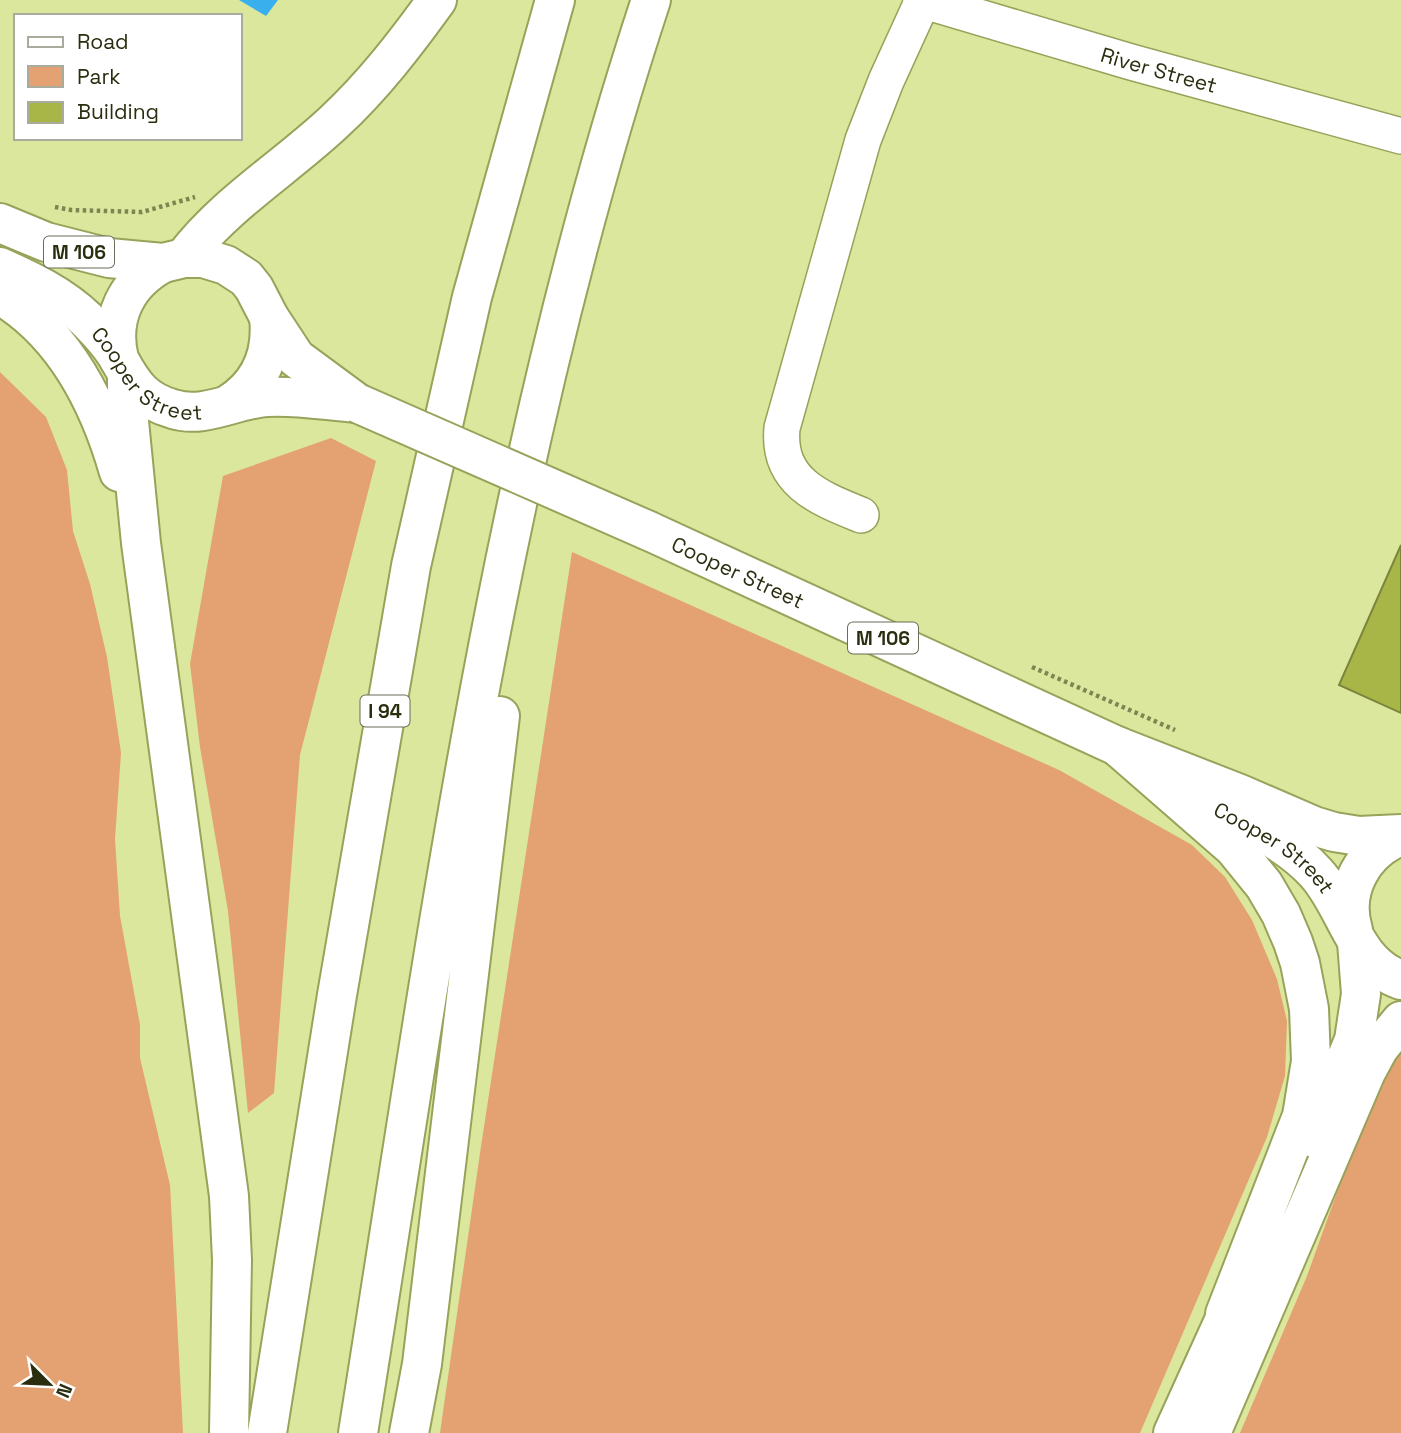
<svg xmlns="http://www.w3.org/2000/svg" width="1401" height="1433" font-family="'Space Grotesk',sans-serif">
  <rect width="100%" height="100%" fill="#dbe79c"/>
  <path fill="#e4a172" d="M 0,372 L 46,417 L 67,470 L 73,531 L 90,584 L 107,657 L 121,753 L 115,839 L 120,916 L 140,1025 L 140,1058 L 170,1185 L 183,1433 L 0,1433 Z
    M 331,438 L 376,461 L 300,755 L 274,1093 L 248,1113 L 228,911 L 200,747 L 190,664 L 223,476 Z
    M 572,552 L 1059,770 L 1192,845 L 1225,877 L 1252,920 L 1277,979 L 1287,1021 L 1285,1076 L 1267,1137 L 1140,1433 L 440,1433 L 480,1153 Z
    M 1401,1046 L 1401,1433 L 1240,1433 L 1307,1276 L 1350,1156 L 1381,1084 Z"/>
  <path fill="#39b0ed" d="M 239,0 L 278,0 L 266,16 Z"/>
  <path fill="#a8b648" stroke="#7b853d" stroke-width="2" d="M 1401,545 L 1401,713 L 1339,685 Z"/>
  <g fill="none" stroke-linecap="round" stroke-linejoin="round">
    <defs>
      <g id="minor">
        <path id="s1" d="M 921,0 L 1131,62 L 1401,136"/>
        <path d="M 861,515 C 819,498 777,482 782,428 L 863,140 L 886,81 L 923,0"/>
      </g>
      <g id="major">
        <path d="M 0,223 L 46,242 L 109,258 L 163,263 L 184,258 L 203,258 L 226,265 L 246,278 L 254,288 L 269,317 L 296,358 L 357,403"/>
        <path id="s2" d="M 0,267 C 31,281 61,295 86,319 C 98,331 112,346 120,361 C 133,385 144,401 173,409 C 205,419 235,399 267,397 C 296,395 328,401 357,403"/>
        <path d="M 119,359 C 109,318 126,283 163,263"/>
        <path d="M 229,404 C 261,384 273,354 269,317"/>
        <path id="s3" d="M 649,531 L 1117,746 L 1240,794 L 1314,826 L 1334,832 L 1359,836 L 1401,834"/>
        <path id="s4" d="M 1217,808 C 1251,826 1290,844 1316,873 C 1347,907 1353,963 1401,980"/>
        <path d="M 1353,930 C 1341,890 1363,851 1401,836"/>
      </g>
      <path id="highway" d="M 184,258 C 225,204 285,168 334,122 C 373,86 406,43 437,0
        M 0,295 C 64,333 99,402 119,472
        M 127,375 L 127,401 L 141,543 L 229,1196 L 232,1260 L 229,1433
        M 1117,746 L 1234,848 L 1264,885 L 1281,914 L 1293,942 L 1300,963 L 1309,1009 L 1311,1061 L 1302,1116 L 1225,1314
        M 1314,1138 L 1354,1040 L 1361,994 L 1357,942
        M 267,1433 L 337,995 L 411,566 L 472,297 L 555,0
        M 358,1433 C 435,952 498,464 651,0
        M 409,1433 L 422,1364 L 500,716
        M 1173,1433 L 1237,1292
        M 1211,1433 L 1366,1072 L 1379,1048 L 1401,1021"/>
    </defs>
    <use href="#minor" stroke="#98a25a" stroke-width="38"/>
    <use href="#major" stroke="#98a25a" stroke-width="42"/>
    <use href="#highway" stroke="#98a25a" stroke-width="42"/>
    <path stroke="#7d8552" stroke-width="4.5" stroke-dasharray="3.5 3.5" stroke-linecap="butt" d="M 55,207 L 71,210 L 142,212 L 195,197
      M 1032,667 L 1175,730"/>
    <use href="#minor" stroke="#fff" stroke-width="35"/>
    <use href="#major" stroke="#fff" stroke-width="38"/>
    <use href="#highway" stroke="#fff" stroke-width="38"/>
    <defs>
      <path id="major-bridge" d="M 357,403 L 649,531"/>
    </defs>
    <use href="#major-bridge" stroke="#98a25a" stroke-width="42" stroke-linecap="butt"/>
    <use href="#major-bridge" stroke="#fff" stroke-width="38"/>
  </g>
  <g text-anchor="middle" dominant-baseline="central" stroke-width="6" stroke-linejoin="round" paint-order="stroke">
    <g fill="#fff" stroke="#6a6d57" stroke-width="2">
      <rect x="44" y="236.5" width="70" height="31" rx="5"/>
      <rect x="848" y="622.5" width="70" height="31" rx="5"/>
      <rect x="360.5" y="695.5" width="49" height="31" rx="5"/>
    </g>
    <g font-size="19" font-weight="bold" fill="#2a2e0f">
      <text x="79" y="252">M 106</text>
      <text x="883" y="638">M 106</text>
      <text x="385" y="711">I 94</text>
    </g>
    <g font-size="21" fill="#2a2e0f" stroke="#fff">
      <text stroke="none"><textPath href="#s1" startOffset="248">River Street</textPath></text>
      <text stroke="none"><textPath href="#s2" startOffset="187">Cooper Street</textPath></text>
      <text stroke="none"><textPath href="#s3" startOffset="98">Cooper Street</textPath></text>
      <text stroke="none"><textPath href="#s4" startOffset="70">Cooper Street</textPath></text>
    </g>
  </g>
  <rect x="14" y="14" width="228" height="126" fill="#ffffff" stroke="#aaab9f" stroke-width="2"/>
  <rect x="28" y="37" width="35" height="10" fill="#ffffff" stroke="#aaab9f" stroke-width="2"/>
  <text x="77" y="49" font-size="21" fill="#2a2e0f">Road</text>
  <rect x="28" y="66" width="35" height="21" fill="#e4a172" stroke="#aaab9f" stroke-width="2"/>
  <text x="77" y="84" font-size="21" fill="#2a2e0f">Park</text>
  <rect x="28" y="102" width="35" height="21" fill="#a8b648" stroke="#aaab9f" stroke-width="2"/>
  <text x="77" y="119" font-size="21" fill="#2a2e0f">Building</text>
  <g transform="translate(49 1384) rotate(114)" stroke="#ffffff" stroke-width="5" paint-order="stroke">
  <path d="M0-5L12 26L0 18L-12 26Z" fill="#2a2e0f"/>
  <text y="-10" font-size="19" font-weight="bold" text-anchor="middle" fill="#2a2e0f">N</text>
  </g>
</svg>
